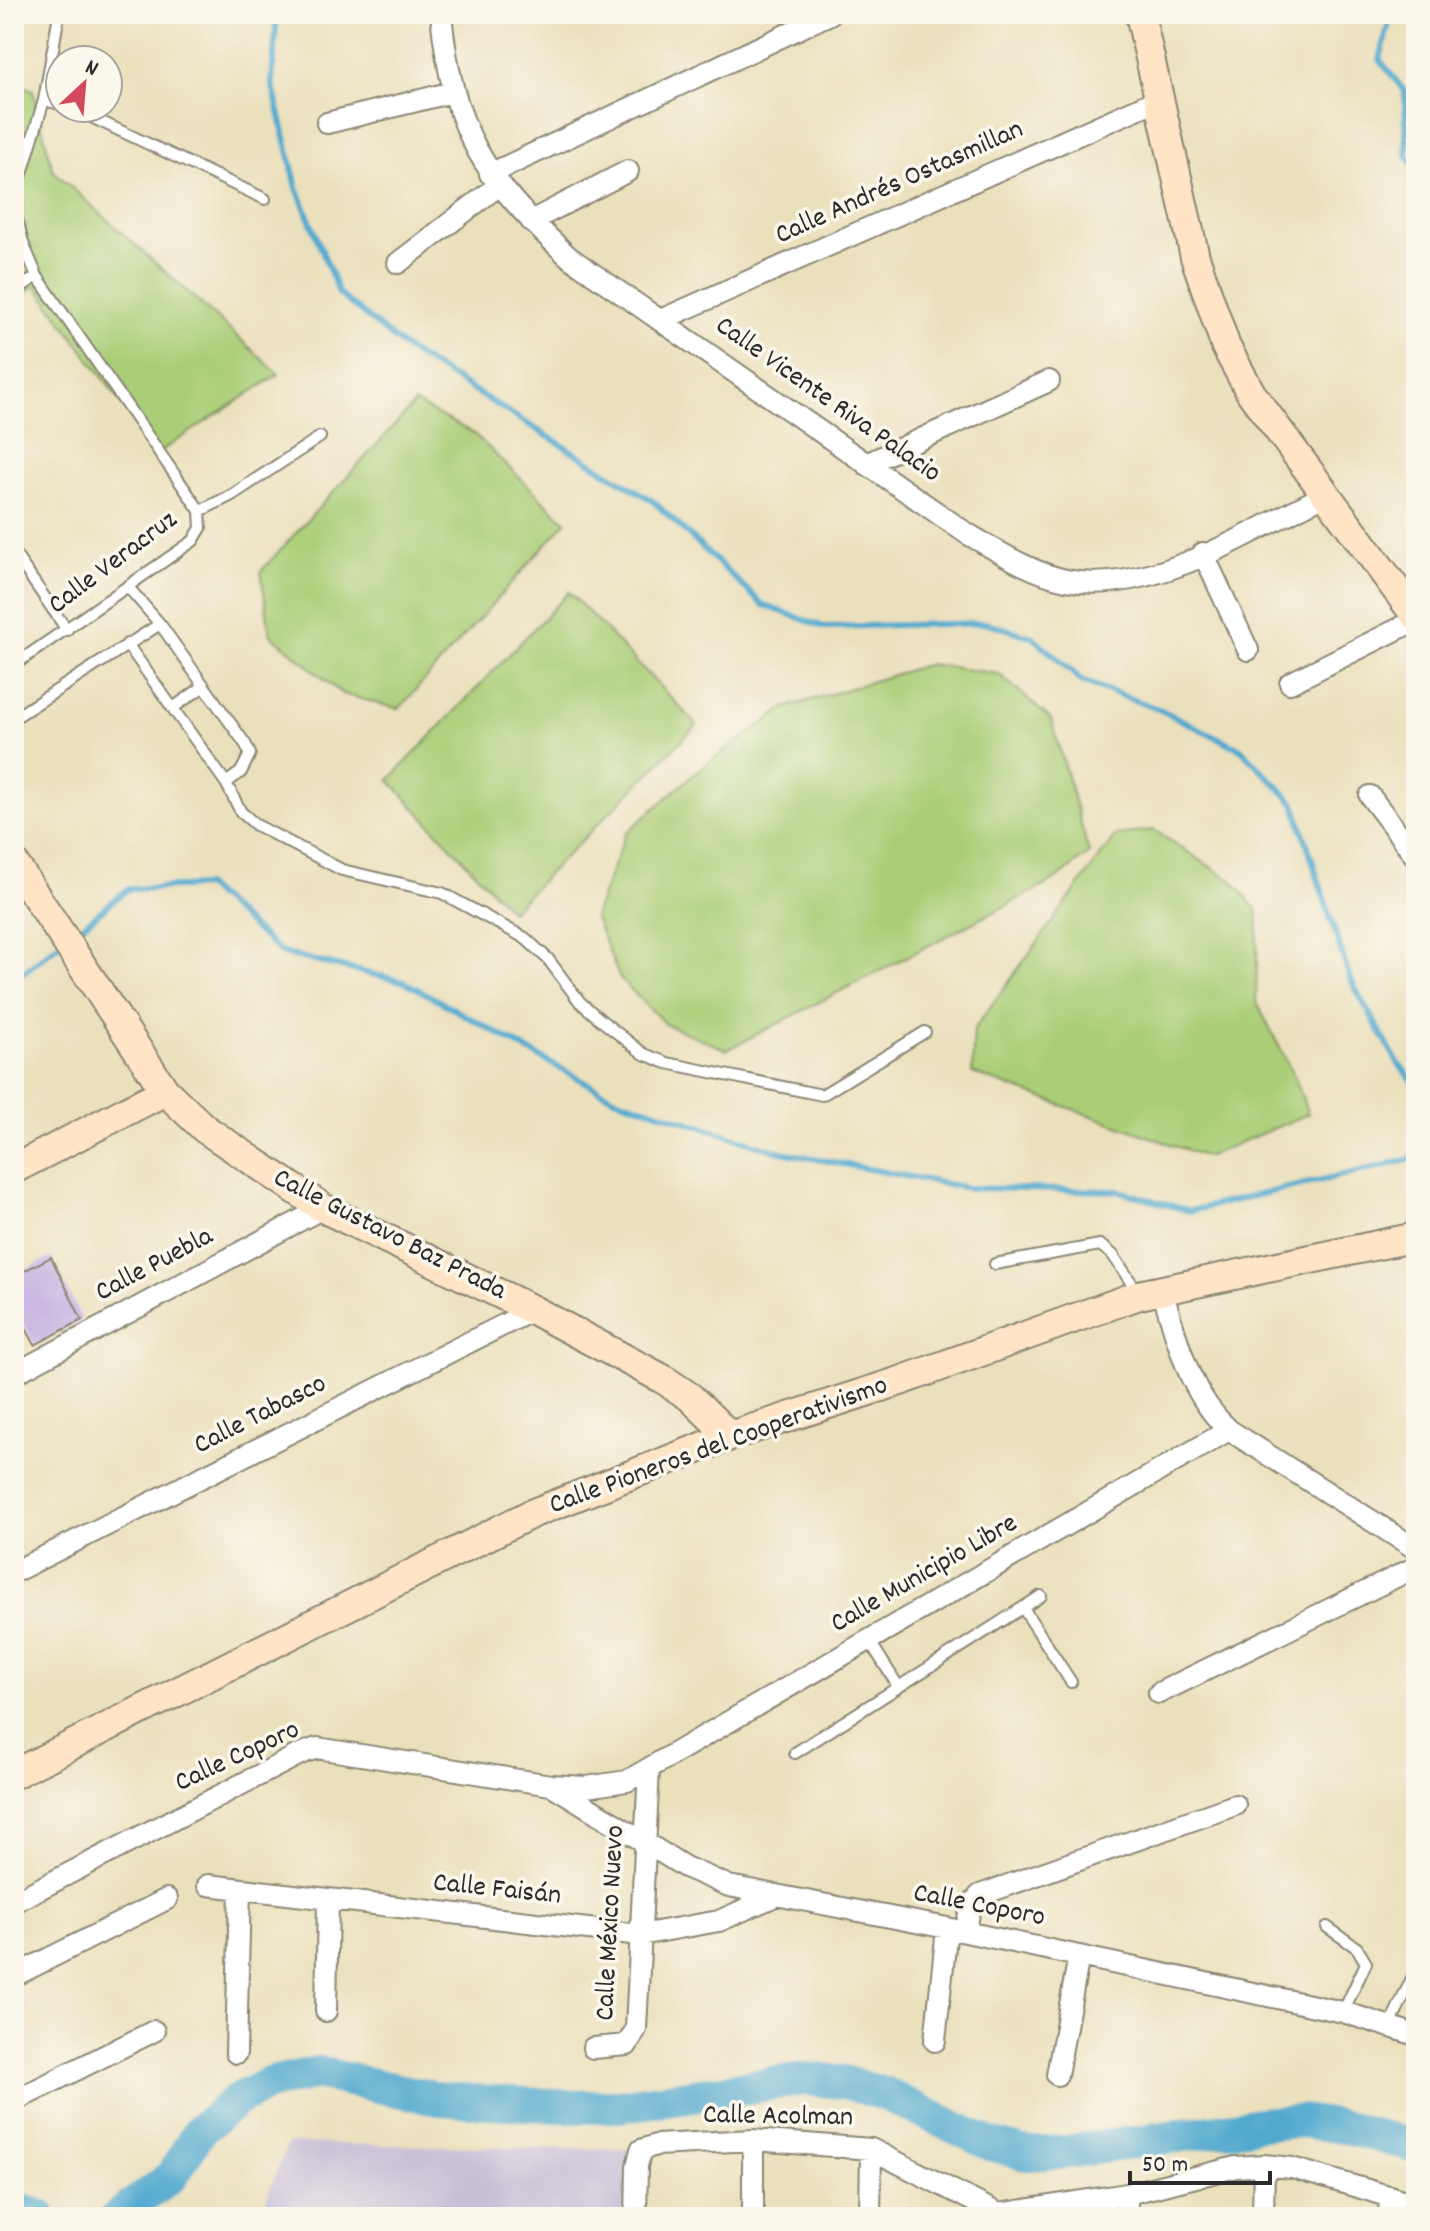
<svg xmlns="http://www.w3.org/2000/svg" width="1430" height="2231" font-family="Dekko,sans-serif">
  <rect width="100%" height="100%" fill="#fbf7ec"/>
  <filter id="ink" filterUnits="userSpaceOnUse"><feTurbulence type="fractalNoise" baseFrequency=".0125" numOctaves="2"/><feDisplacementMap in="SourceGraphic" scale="16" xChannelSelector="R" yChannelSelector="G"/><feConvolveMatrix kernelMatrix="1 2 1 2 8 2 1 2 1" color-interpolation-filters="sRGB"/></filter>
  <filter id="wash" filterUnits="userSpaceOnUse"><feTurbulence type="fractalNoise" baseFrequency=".006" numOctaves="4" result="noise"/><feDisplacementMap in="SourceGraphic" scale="32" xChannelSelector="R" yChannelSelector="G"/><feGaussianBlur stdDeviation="1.8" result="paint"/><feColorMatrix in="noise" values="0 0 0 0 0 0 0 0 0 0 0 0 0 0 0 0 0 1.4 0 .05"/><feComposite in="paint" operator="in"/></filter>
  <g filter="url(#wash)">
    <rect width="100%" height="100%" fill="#ebe0bc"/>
    <path fill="#c9bfd7" d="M 288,2143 L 641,2150 L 636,2217 L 259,2217 Z"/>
    <path fill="#aace77" stroke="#6a7c51" stroke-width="2" d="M 14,82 L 33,90 L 53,171 L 279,374 L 158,453 L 36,286 L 14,301 Z
      M 415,403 L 473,433 L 566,522 L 399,709 L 342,694 L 270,634 L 261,571 Z
      M 569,592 L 697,725 L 511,911 L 389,780 Z
      M 929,664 L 999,674 L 1051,719 L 1089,853 L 1057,879 L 727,1050 L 665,1024 L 620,979 L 594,916 L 626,833 L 701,768 L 785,708 Z
      M 1154,830 L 1234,882 L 1258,912 L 1256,1001 L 1295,1078 L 1308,1114 L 1206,1157 L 972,1073 L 974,1029 L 1116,835 Z"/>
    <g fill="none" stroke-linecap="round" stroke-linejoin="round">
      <path stroke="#51a9ce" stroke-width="6" d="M 277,14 L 272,82 L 297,188 L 339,294 L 406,349 L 653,501 L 763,605 L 824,627 L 987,623 L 1033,637 L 1082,681 L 1161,710 L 1241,749 L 1294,803 L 1350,979 L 1398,1063 L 1416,1085
        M 1391,14 L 1380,60 L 1405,92 L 1407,155 L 1416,170
        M 70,936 L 128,889 L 205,886 L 282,953 L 405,982 L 612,1097 L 776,1151 L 967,1188 L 1119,1191 L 1190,1211 L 1416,1158
        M 14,980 L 58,945"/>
      <path stroke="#51a9ce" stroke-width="34" d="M 14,2207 L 41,2217
        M 117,2217 L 173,2175 L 199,2131 L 238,2099 L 271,2083 L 317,2073 L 439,2099 L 577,2107 L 619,2106 L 804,2079 L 844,2082 L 887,2095 L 990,2144 L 1027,2154 L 1068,2152 L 1260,2124 L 1302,2121 L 1349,2128 L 1416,2147"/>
    </g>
    <g id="blocks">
      <path fill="#c0aae1" d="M 51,1257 L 82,1320 L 35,1345 L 14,1307 L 14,1276 Z"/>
    </g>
  </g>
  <g filter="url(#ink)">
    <use href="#blocks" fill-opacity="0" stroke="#8b8674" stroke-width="2"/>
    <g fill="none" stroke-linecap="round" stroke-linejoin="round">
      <defs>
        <path id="lane" d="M 44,100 L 60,104
          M 72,108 L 265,199
          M 14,292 L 37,276
          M 200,511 L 232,495 L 320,437
          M 14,553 L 67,630
          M 127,644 L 226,783 L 241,772 L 250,754 L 246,745 L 160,624 L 128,587
          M 14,665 L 193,541 L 201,528 L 200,511 L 37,276 L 23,243 L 16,215 L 18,187 L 44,100 L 59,14
          M 173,708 L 204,686
          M 14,718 L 160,624
          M 226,783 L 241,812 L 256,825 L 342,870 L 442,893 L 525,938 L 548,959 L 580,1002 L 602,1021 L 644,1054 L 667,1063 L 822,1095 L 925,1032
          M 995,1264 L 1100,1245 L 1113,1255 L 1138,1293
          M 1023,1608 L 1071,1682
          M 869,1640 L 898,1686
          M 795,1753 L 1041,1596
          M 1327,1927 L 1357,1948 L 1366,1963 L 1343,2012
          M 1389,2027 L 1416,1970"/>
        <path id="street" d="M 441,14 C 453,133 483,177 569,257 L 966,533 C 998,551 1029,572 1066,580 C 1152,597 1250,531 1325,495
          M 327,123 L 453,92
          M 490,174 L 830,14
          M 531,221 L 628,171
          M 398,263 L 498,186
          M 663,319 L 1159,99
          M 866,464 L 1049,381
          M 1203,553 L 1248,650
          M 1290,683 L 1416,620
          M 1370,796 L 1416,857
          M 1162,1290 C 1178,1341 1188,1393 1229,1430 L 1416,1549
          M 14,1374 L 323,1208
          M 14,1572 L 533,1310
          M 1159,1693 L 1416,1567
          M 555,1787 L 685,1867 L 729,1886 L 947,1928 L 1343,2012 L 1416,2035
          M 208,1885 L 640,1935 L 719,1921 L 775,1896
          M 14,1902 L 300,1754 L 317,1748 L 551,1785 L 586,1787 L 627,1781 L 1229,1430
          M 966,1932 L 970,1907 L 980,1895 L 1235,1805
          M 14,1976 L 167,1899
          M 326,2011 L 328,1900
          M 935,2041 L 947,1928
          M 593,2048 L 627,2045 L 636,2029 L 649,1769
          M 236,2053 L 240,1889
          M 1057,2075 L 1079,1956
          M 14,2101 L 154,2031
          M 636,2217 L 637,2166 L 641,2150 L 656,2145 L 753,2140 L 871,2149 L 999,2214 L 1127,2194 L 1236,2167 L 1264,2165 L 1292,2168 L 1416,2204
          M 753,2217 L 753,2140
          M 870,2217 L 871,2149
          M 1127,2217 L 1127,2194
          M 1263,2217 L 1264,2165
          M 1389,2217 L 1390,2196"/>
        <path id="secondary" d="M 1140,14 L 1195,257 L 1226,347 L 1251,393 L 1416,616
          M 14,863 L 165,1091 L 205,1129 L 323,1208 L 533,1310 L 663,1379 L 690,1397 L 730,1436
          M 14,1169 L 165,1091
          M 14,1774 L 531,1514 L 730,1436 L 900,1381 L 1139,1295 L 1416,1237"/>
      </defs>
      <use href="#lane" stroke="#8b8674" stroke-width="14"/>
      <use href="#street" stroke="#8b8674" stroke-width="24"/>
      <use href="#secondary" stroke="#8b8674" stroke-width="32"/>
      <use href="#lane" stroke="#fff" stroke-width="10"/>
      <use href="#street" stroke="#fff" stroke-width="20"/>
      <use href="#secondary" stroke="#ffe4c6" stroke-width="28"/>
    </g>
  </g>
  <g text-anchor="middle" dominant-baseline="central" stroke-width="7" stroke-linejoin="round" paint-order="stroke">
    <g font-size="28" fill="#2b2b2b" stroke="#fbf7ec">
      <text transform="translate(900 184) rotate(-24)">Calle Andrés Ostasmillan</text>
      <text transform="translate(827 401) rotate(35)">Calle Vicente Riva Palacio</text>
      <text transform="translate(114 564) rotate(-37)">Calle Veracruz</text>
      <text transform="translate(389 1236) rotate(27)">Calle Gustavo Baz Prada</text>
      <text transform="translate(155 1266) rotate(-28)">Calle Puebla</text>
      <text transform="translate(261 1416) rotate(-27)">Calle Tabasco</text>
      <text transform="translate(719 1447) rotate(-20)">Calle Pioneros del Cooperativismo</text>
      <text transform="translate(925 1575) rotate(-30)">Calle Municipio Libre</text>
      <text transform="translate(238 1758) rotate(-25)">Calle Coporo</text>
      <text transform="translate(497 1891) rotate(6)">Calle Faisán</text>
      <text transform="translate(979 1907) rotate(11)">Calle Coporo</text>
      <text transform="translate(612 1923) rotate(-87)">Calle México Nuevo</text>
      <text transform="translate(778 2118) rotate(1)">Calle Acolman</text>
    </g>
  </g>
  <rect width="1430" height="2231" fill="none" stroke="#fbf7ec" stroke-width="48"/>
  <g transform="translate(84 84) rotate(26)"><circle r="38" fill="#fbf7ec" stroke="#a8a59f" stroke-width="2"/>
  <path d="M0-6L14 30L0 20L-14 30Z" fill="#d1495b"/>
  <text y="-12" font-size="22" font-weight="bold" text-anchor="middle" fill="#2b2b2b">N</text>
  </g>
  <path d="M1130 2171v12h140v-12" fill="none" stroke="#2b2b2b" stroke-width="4"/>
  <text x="1142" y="2171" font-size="24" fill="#2b2b2b" stroke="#fbf7ec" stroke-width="6" paint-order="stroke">50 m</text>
</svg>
